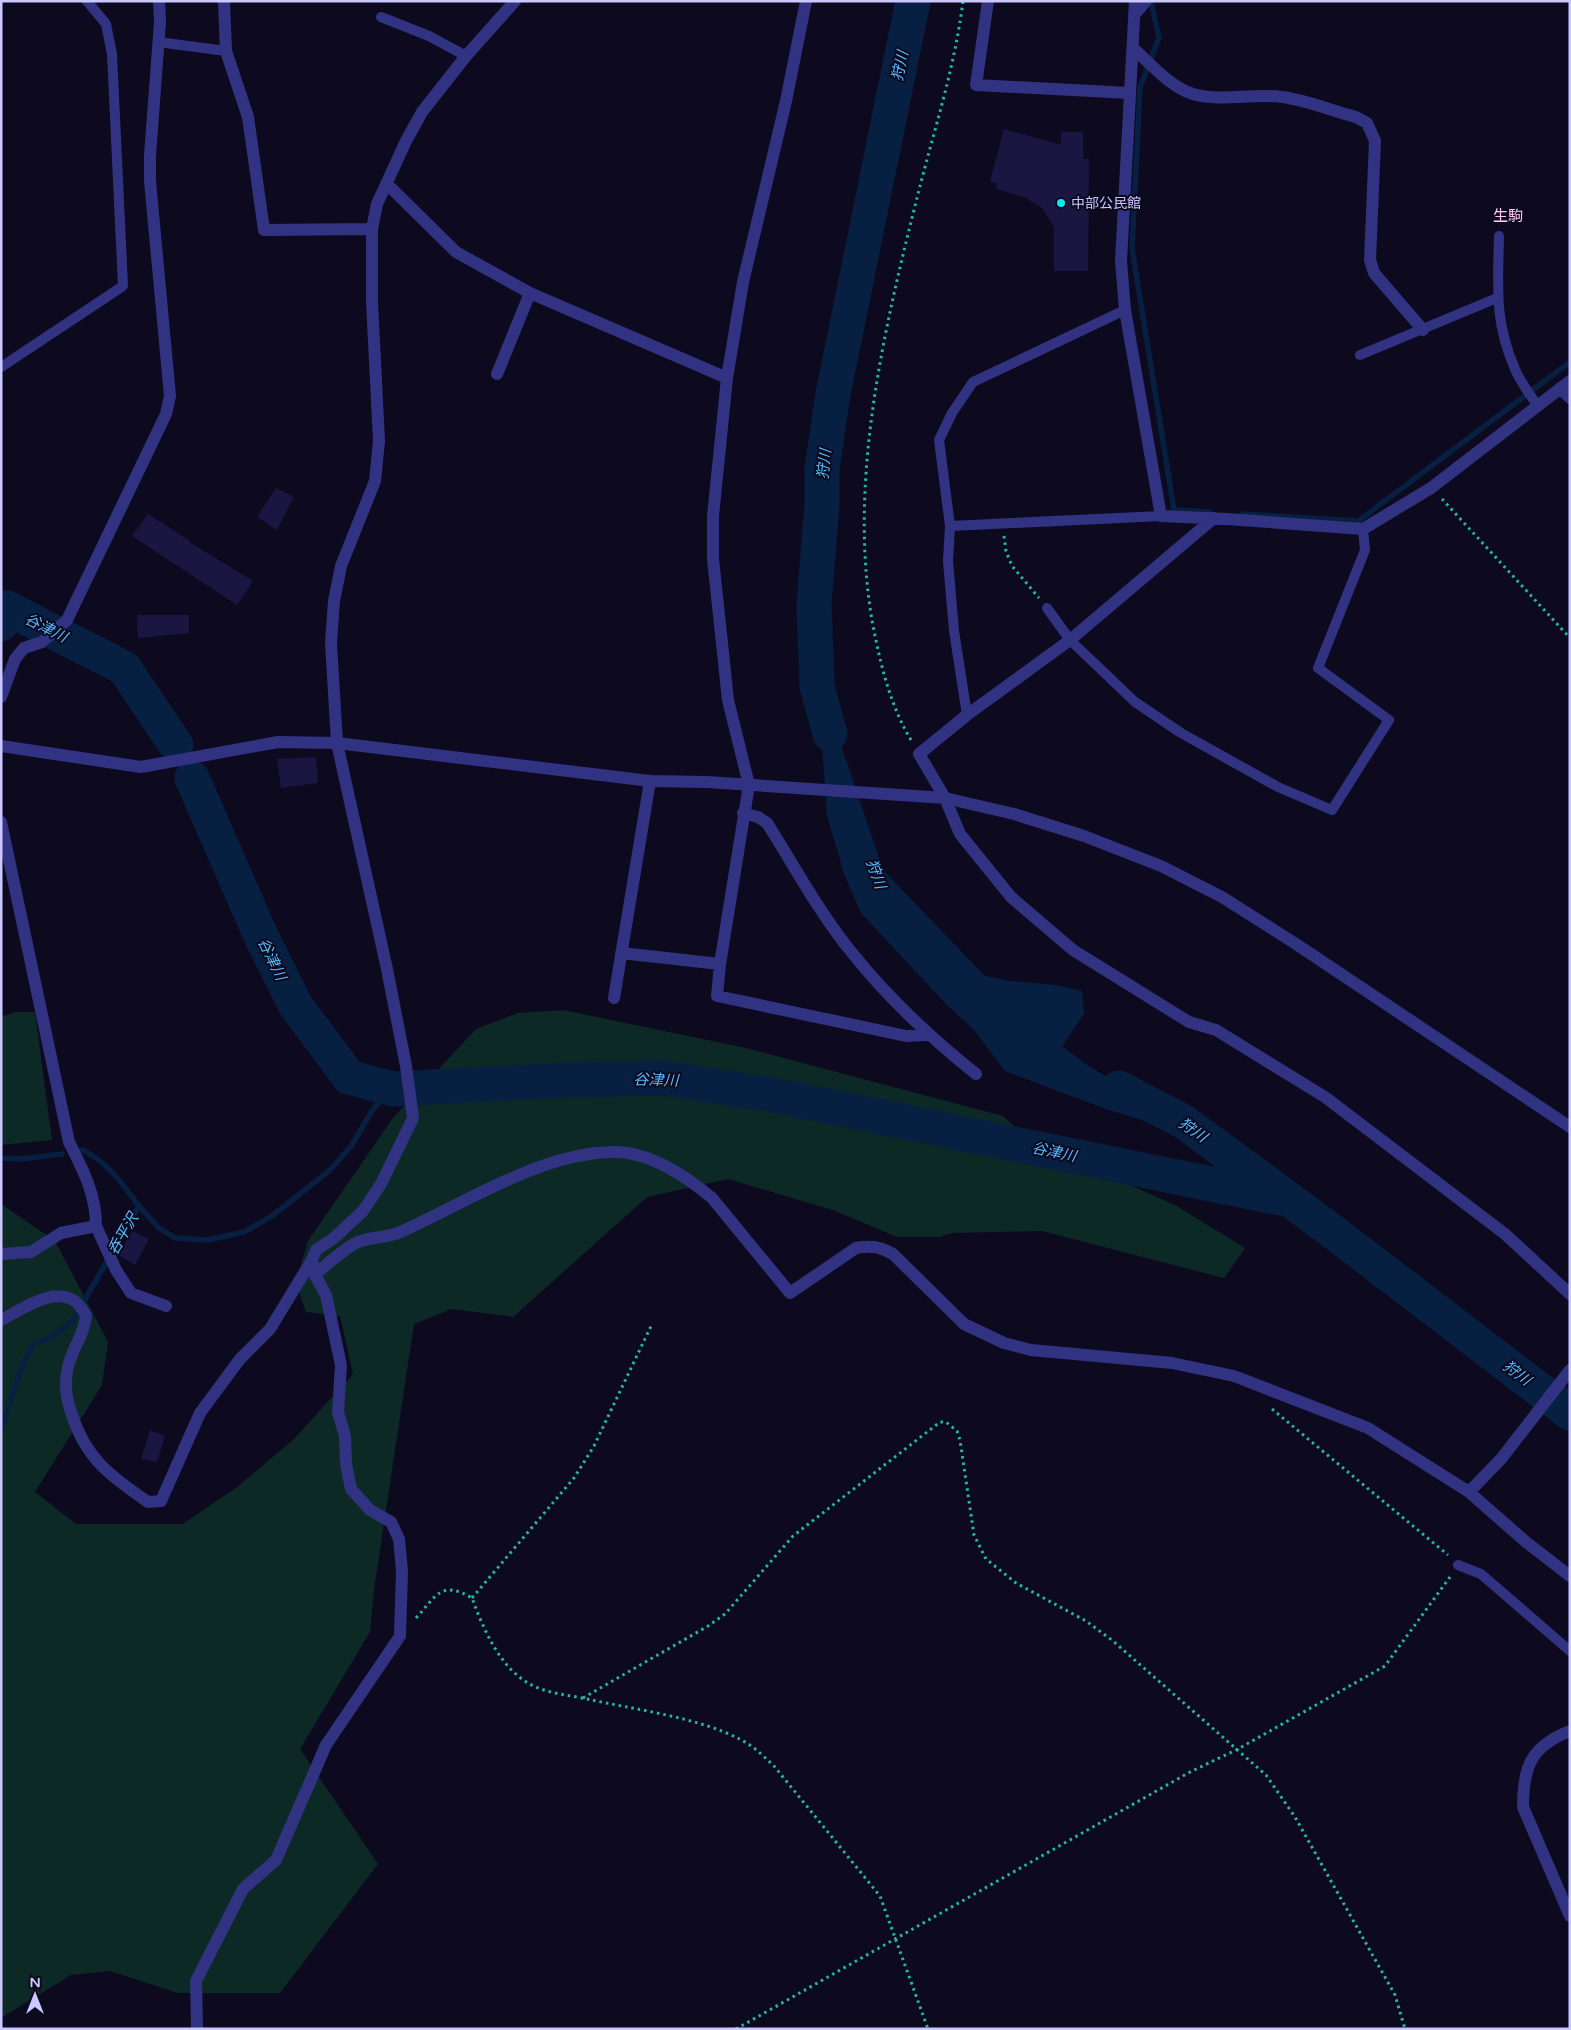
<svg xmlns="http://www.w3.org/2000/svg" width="1571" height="2030" font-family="'Varela Round','Noto Sans JP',sans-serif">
  <rect width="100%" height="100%" fill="#0d0a1f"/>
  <path fill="#0d2926" d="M 563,1010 L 746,1048 L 1003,1116 L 1030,1141 L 1175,1205 L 1245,1248 L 1224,1278 L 1042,1231 L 952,1233 L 939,1237 L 897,1237 L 833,1210 L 728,1179 L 647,1197 L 513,1317 L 452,1309 L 414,1324 L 374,1590 L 370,1632 L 300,1749 L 378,1864 L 280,1993 L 178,1993 L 110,1971 L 71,1975 L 1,2018 L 1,1204 L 55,1241 L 108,1342 L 102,1385 L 35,1492 L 76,1524 L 183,1524 L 237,1487 L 294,1439 L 353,1374 L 340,1316 L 306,1312 L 300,1295 L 300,1268 L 308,1241 L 393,1118 L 476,1029 L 518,1013 Z
    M 16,1012 L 35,1012 L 52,1140 L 1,1145 L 1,1017 Z"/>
  <path fill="#072041" d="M 817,673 L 883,870 L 985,976 L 1011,981 L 1056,985 L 1082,991 L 1084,1014 L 1062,1046 L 1087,1065 L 1198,1132 L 1158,1125 L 1106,1109 L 1005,1071 L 975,1031 L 946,1004 L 861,913 L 844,874 L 827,815 Z"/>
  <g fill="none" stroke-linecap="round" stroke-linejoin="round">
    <path stroke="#072041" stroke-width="5.5" d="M 1151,1 L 1159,38 L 1140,87 L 1132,248 L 1174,510 L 1210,512
      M 1242,514 L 1358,521 L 1570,362
      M 1,605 L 7,608
      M 82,1150 C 108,1162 122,1184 139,1206
      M 1,1158 L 22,1159 L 62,1154
      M 1,1431 L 22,1366 L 33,1344 L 49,1338 L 72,1322 L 139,1206 L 159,1228 L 175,1238 L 208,1240 L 244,1232 L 272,1216 L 330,1170 L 352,1145 L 373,1109 L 392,1089"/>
    <path stroke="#072041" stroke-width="35" d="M 1,624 L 7,608 L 124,668 L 176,745
      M 830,734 L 817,686 L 814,603 L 822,505 L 822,469 L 833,394 L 913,1
      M 192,778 L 261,936 L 296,1006 L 349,1077 L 392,1089 L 570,1080 L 664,1078 L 773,1095 L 1280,1198
      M 1119,1088 L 1184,1122 L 1328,1228 L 1570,1413"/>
  </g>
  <path fill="#1b1541" d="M 1004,129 L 1061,145 L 1061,132 L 1083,132 L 1083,159 L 1089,159 L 1088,271 L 1054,271 L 1054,227 L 1042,208 L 1024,197 L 996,189 L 997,184 L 990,181 Z
    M 276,488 L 294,497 L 277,530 L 257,517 Z
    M 148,514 L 190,541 L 189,542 L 253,581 L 237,605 L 132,536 Z
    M 137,615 L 189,615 L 189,633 L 138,638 Z
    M 316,757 L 318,783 L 281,788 L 277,759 Z
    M 132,1231 L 149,1239 L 135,1265 L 118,1255 Z
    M 150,1430 L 165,1436 L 157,1462 L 141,1459 Z"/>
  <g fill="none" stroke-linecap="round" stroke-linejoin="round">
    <path stroke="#23b8a6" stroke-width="3" stroke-dasharray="2.5 4" stroke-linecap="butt" d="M 1442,499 L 1570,638
      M 1004,536 L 1006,551 L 1012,566 L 1039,598
      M 911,740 C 890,705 881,666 873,626 C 847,482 884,329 919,190 C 935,127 955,66 963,1
      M 1272,1409 L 1448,1555
      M 472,1598 L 574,1478 L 594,1446 L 652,1324
      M 416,1618 C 437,1595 441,1580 472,1598 C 483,1628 499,1666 528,1683 C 544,1693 568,1695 587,1699 C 632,1709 702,1718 741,1740 C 754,1746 764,1757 774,1766 L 880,1896 L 928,2029
      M 583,1698 L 708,1626 L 725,1614 L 793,1536 L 940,1422 L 946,1422 L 957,1431 L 960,1440 L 974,1535 L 986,1559 L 1016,1583 L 1086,1621 L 1113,1641 L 1266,1775 L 1295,1817 L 1395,1995 L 1405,2029
      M 736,2029 L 1190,1772 L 1238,1749 L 1385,1666 L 1450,1577"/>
    <path stroke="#313382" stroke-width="10" d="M 381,17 L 429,36 L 466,56
      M 158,42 L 226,51
      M 1499,236 C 1498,286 1494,322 1515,369 C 1520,382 1530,394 1537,405
      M 1360,355 L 1497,298
      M 1,367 L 123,286 L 112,54 L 106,24 L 87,1
      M 950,526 L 1161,516
      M 1047,608 L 1070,640 L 1135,702 L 1181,733 L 1278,787 L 1332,810 L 1389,720 L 1318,668 L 1365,550 L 1363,529
      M 967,715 L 954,631 L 948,561 L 950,526 L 939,440 L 952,413 L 973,382 L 1125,310
      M 1458,1565 L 1481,1574 L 1570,1651"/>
    <path stroke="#313382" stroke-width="12" d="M 224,1 L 226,51 L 248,117 L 264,230 L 372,229
      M 806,1 L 786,101 L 743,282 L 727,378 L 713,516 L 713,559 L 728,700 L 749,785 L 720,964 L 717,996 L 906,1036 L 927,1035
      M 988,1 L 976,85 L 1130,93
      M 1135,1 L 1121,261 L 1125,310 L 1161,516 L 1227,519 L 1363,529 L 1431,488 L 1570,381
      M 1134,15 L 1146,1
      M 1133,48 C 1150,63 1170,87 1193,94 C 1220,102 1254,93 1282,97 C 1307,100 1332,111 1356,117 L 1367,123 L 1375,141 L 1370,260 L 1374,273 L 1423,330
      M 387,184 L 456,252 L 530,293 L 727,378
      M 497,374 L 530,293
      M 1560,388 L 1570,398
      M 1214,518 L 1070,640 L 967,715 L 919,754 L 945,798 L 960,834 L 1011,897 L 1073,950 L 1189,1022 L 1216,1030 L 1325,1097 L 1505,1234 L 1570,1294
      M 743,813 L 758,817 L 767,823 C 795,867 820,914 853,954 C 889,999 931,1038 976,1074
      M 1,822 L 69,1142 C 83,1170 96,1194 96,1226 L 61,1233 L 31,1252 L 1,1254
      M 621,953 L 720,964
      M 614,998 L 650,781
      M 96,1226 L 116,1270 L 131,1293 L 166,1306
      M 315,1275 C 327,1264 339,1253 354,1244 C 366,1237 384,1238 398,1233 C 465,1204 539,1153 613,1152 C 648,1151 686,1176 712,1198 L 790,1293 L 856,1248 C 871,1245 880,1247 893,1254 L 964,1324 L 1004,1343 L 1031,1350 L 1172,1363 L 1234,1376 L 1368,1428 L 1469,1492 L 1526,1542 L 1570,1576
      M 1,1320 C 21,1310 54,1285 76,1302 C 80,1305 83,1311 86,1315 C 85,1334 72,1348 68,1367 C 64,1384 66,1396 71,1412 C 85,1458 110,1476 148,1502 L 161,1501 L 200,1413 L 240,1359 L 270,1329 L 312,1260
      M 1469,1492 L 1501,1459 L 1570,1370
      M 1570,1731 C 1531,1746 1523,1767 1523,1807 L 1570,1916
      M 197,2029 L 196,1981 L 243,1889 L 276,1860 L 326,1745 L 400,1636 L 402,1571 L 399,1539 L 391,1522 L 370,1510 L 351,1489 L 346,1464 L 345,1436 L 338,1412 L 341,1365 L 326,1295 L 315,1275 L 312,1260 L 316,1250 L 334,1238 L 363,1211 L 381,1184 L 413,1118 L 406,1066 L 387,969 L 337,743 L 331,643 L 334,601 L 341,566 L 375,481 L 379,441 L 372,302 L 372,229 L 377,204 L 406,141 L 422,112 L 466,56 L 515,1"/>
    <path stroke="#313382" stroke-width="12" d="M 1,697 L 15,659 L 24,648 L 42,642 L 67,620 L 166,414 L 170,396 L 150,181 L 150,155 L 160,22 L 159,1
      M 1,746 L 141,767 L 278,742 L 337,743 L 650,781 L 707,782 L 945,798 L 1014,814 L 1084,836 L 1161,866 L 1222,897 L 1296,944 L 1570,1127"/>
  </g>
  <circle fill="#00eaf3" stroke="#0d0a1f" stroke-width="2" cx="1061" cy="203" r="5"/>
  <g text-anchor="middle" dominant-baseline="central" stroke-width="4" stroke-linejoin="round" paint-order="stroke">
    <g font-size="14" fill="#cbc8ff" stroke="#0d0a1f" text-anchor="start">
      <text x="1071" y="203">中部公民館</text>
    </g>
    <g font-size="15" font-style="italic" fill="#56bbff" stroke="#0d0a1f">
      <text transform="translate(900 66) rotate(-78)">狩川</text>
      <text transform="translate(824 464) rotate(-84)">狩川</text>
      <text transform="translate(46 628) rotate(27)">谷津川</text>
      <text transform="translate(876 874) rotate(70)">狩川</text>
      <text transform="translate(272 959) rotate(64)">谷津川</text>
      <text transform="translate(656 1080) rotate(2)">谷津川</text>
      <text transform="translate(1193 1130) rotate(35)">狩川</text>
      <text transform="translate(1054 1152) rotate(12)">谷津川</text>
      <text transform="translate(123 1234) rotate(-60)">呑平沢</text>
      <text transform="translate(1517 1373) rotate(37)">狩川</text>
    </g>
    <g font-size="15" fill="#ffcaef" stroke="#0d0a1f">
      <text x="1508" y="216">生駒</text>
    </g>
  </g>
  <rect width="1571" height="2030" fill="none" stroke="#cbc8ff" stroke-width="5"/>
  <g transform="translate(35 1995)" stroke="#0d0a1f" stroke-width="4" paint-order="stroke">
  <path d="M0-4L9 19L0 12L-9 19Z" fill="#cbc8ff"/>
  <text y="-8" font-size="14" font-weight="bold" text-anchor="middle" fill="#cbc8ff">N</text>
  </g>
</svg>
